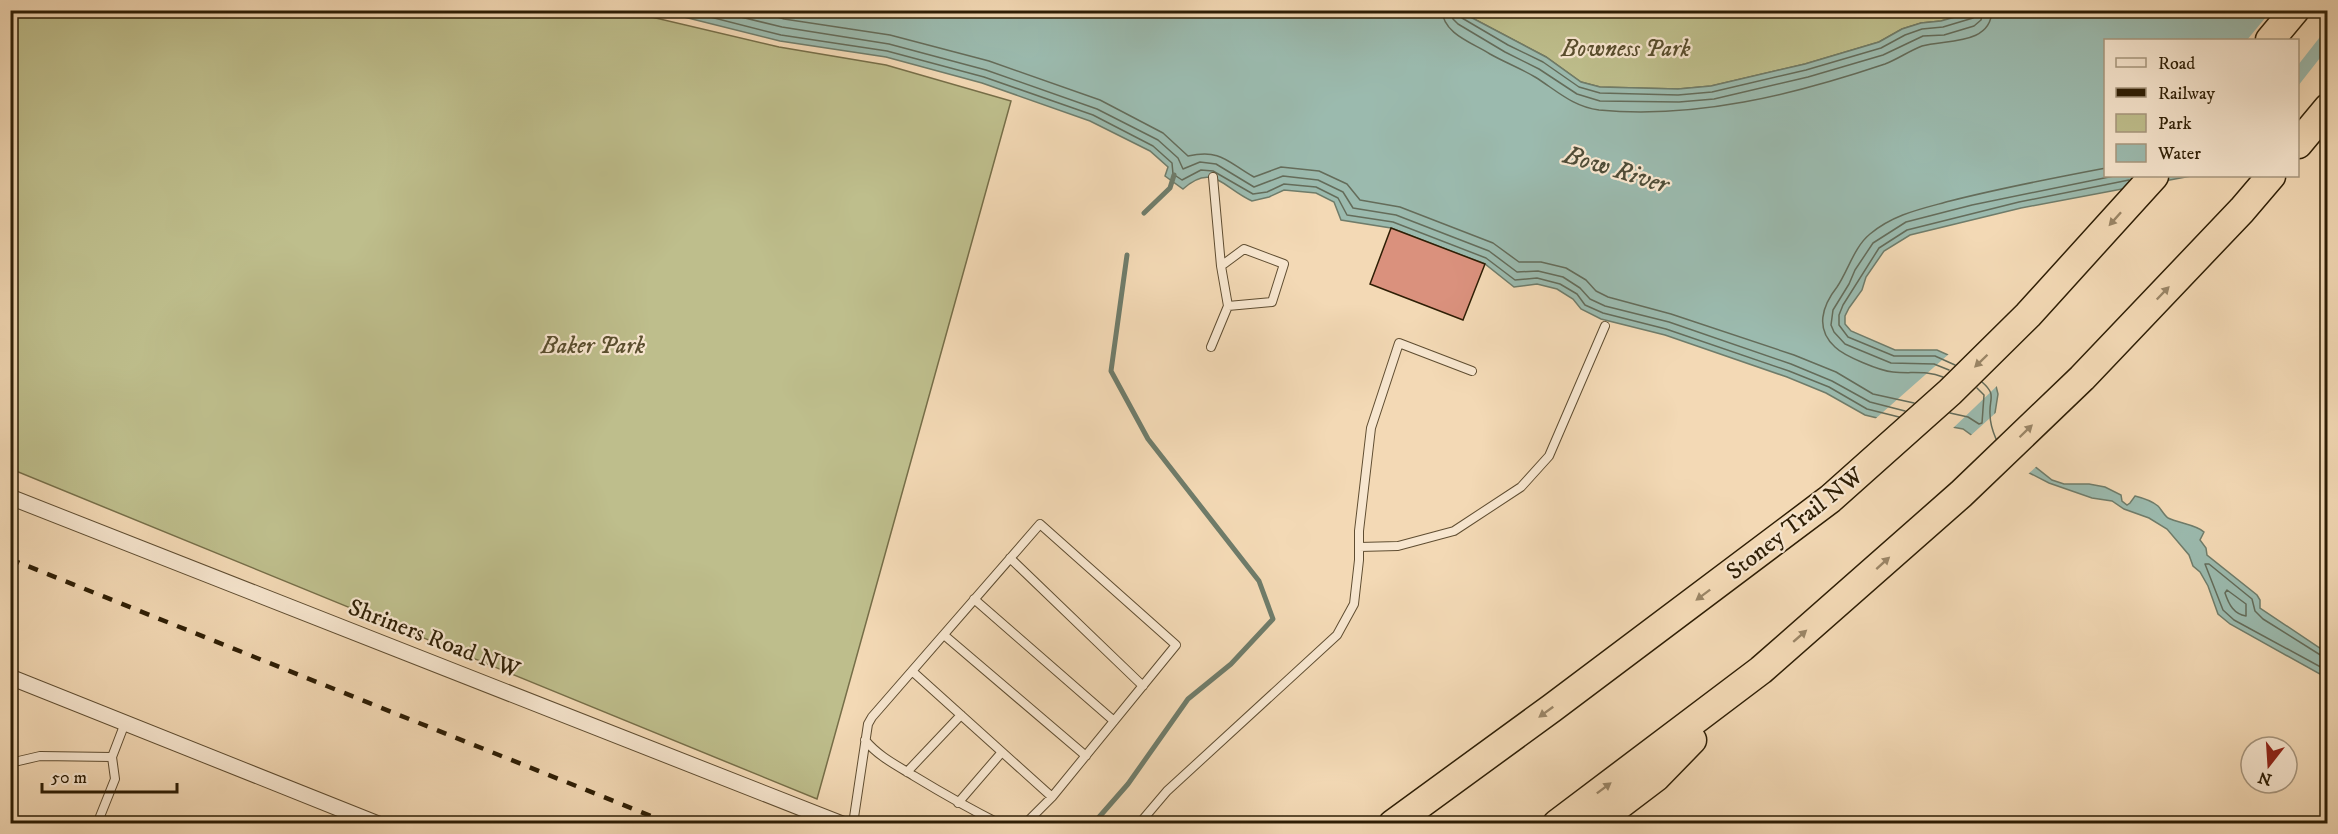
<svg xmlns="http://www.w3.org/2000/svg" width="2338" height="834" font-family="'IM FELL DW Pica',serif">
  <rect width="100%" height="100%" fill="#f3d9b5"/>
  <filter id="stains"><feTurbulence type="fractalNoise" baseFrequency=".00333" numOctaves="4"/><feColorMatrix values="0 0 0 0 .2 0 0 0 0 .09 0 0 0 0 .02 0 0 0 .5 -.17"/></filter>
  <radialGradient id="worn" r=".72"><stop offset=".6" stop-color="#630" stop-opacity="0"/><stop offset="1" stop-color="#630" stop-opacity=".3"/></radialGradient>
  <path fill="#bebe8c" stroke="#766e48" stroke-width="1.5" d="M 10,11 L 626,11 L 779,47 L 886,65 L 1011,101 L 817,799 L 11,469 Z
    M 1459,11 L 1976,11 L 1941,21 L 1921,23 L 1902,29 L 1879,42 L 1805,64 L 1711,86 L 1678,89 L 1600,87 L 1581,82 L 1546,57 Z"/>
  <path fill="#9bbaae" stroke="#6f7c6a" stroke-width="1.5" d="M 660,11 L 1459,11 L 1546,57 L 1581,82 L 1600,87 L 1678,89 L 1711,86 L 1805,64 L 1879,42 L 1902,29 L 1921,23 L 1941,21 L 1976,11 L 2327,11 L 2327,163 L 2298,167 L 2298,40 L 2106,40 L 2106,176 L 2191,176 L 2021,208 L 1910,235 L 1884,251 L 1866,277 L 1862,290 L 1849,308 L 1845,316 L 1845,324 L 1851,331 L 1895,350 L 1937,350 L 1957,359 L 1996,386 L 1998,394 L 1995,413 L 2000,433 L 2015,451 L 2052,480 L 2064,484 L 2089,484 L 2105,487 L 2121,495 L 2122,501 L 2127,505 L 2130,503 L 2135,496 C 2143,498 2152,501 2158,506 C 2161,509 2164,515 2168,518 C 2178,523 2197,525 2204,532 L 2200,540 L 2206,548 L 2207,555 L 2257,595 L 2260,600 L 2260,608 L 2327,653 L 2327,678 L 2230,624 L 2218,614 L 2208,586 L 2200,572 L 2193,566 L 2189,555 L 2167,529 L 2149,518 L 2124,509 L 2112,501 L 2092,498 L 2049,483 L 2010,463 L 1963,429 L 1947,426 L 1918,428 L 1865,415 L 1826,393 L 1787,377 L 1665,335 L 1601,319 L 1581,309 L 1573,299 L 1557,289 L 1537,284 L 1514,287 L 1485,264 L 1391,228 L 1341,220 L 1334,202 L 1316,193 L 1284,190 L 1269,197 L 1252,201 C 1223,188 1213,162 1183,189 L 1165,176 L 1168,167 L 1150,151 L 1090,121 L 982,83 L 886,57 L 780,41 Z"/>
  <path fill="#f3d9b5" d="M 2271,11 L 2327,11 L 2327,28 L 2298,65 L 2298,40 L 2247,40 Z
    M 2327,49 L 2328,156 L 2318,168 L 2298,170 L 2298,86 Z
    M 1950,353 L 1985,373 L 1998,385 L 1951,430 L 1918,431 L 1874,420 Z
    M 2000,409 L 2002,432 L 2006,437 L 2038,465 L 2027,475 L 2009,466 L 1969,437 Z"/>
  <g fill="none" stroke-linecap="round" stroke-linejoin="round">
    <path stroke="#646c5a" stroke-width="1.5" d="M 683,10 L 781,35 L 887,51 L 984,77 L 1093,115 L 1153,146 L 1172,163 L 1173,174 L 1182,180 L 1201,170 L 1213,171 L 1253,194 L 1267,192 L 1284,184 L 1316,187 L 1338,198 L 1347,215 L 1393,222 L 1486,258 L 1515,280 L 1537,278 L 1560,284 L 1577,294 L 1585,305 L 1603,313 L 1666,329 L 1789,371 L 1829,387 L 1867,409 L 1899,417
      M 712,10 L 782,27 L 889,44 L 986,70 L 1097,109 L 1158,140 L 1178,158 L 1183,169 L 1200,162 L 1216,164 L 1254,187 L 1283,176 L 1318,180 L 1343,192 L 1353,208 L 1396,215 L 1489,251 L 1517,272 L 1538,271 L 1563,277 L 1580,288 L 1590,299 L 1605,306 L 1669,322 L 1791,364 L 1832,381 L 1870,402 L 1905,411
      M 755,10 L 784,19 L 890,35 L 989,61 L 1100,100 L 1163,133 L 1188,156 C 1222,149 1227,162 1254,177 L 1281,167 L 1319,171 L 1347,184 L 1360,200 L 1400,207 L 1493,243 L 1519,262 L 1541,262 L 1566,268 L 1586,280 L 1596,291 L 1608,297 L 1671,314 L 1794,355 L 1836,372 L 1873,394 L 1914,403
      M 1442,10 C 1443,34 1473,43 1490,54 C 1504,62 1520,68 1535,77 C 1556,90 1573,107 1599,110 C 1696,119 1793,95 1885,64 C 1898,59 1909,51 1922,46 C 1945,39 1991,46 1992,10
      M 1451,10 L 1453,19 L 1458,24 L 1505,52 L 1539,69 L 1577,94 L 1600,101 L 1679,102 L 1714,99 L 1808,77 L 1883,55 L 1923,36 L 1944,35 L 1974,26 L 1981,20 L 1983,10
      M 1459,10 L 1462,18 L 1508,45 L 1543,62 L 1579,87 L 1600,93 L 1678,95 L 1712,92 L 1806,70 L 1881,48 L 1905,35 L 1922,29 L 1943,27 L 1973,18 L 1975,10
      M 1955,365 L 1935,356 L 1894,356 L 1848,337 L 1839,325 L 1839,315 L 1843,305 L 1879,248 L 1907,230 L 2019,202 L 2129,180
      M 1949,370 L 1934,364 L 1891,363 L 1845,344 L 1834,332 L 1831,325 L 1833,310 L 1849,284 L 1855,270 L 1873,243 L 1906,222 L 1972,205 L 2114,176
      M 1943,377 C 1926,370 1910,374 1893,372 C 1880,371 1844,356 1835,347 C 1815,329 1822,306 1837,287 C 1848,271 1854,247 1870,234 C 1894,214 1921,209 1950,201 C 2001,188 2053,178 2106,168
      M 1982,382 C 1997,395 1989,398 1990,414 C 1990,422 1993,432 1996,439
      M 1950,413 L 1968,417 L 1979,424 L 1982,423 L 1984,395 L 1977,388
      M 2227,590 L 2246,604 L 2246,616 C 2234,614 2229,605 2225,593 Z
      M 2328,657 L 2322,656 L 2263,619 L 2255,611 L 2252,599 L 2209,564 L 2205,564 L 2223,610 L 2234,620 L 2328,671"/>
    <path stroke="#6f7c6a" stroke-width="5" d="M 1144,213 L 1170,188 L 1174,175
      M 1093,824 L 1128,784 L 1188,699 L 1231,664 L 1273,619 L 1259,581 L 1148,439 L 1111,371 L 1127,255"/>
  </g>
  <path fill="#da917d" stroke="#2e1e05" stroke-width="1.5" d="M 1391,228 L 1485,264 L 1463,320 L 1370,284 Z"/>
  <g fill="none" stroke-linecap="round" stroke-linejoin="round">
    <defs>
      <path id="service" d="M 1213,177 L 1221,266
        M 1211,347 L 1228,306 L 1272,302 L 1284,264 L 1244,249 L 1221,266 L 1228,306
        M 1359,547 L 1398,546 L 1454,531 L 1521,487 L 1549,456 L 1605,326
        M 1010,558 L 1143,686
        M 974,599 L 1114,721
        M 944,635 L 1086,756
        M 912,671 L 1052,797
        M 865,740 C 878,756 896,765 914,776 C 942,793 970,809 1000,824
        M 10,763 L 40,756 L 112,757 L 125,723
        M 907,772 L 961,715
        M 958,803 L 1002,752
        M 97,824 L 115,779 L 112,757
        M 853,824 L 868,724 L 872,717 L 1040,524 L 1176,645 L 1052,797 L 1025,824
        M 1139,824 L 1167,791 L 1337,635 L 1354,604 L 1359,560 L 1359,531 L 1371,428 L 1399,343 L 1472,371"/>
      <path id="minor" d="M 10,497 L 842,824
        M 10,677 L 378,824"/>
      <path id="motorway" d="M 2270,40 L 2295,10
        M 2298,144 L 2328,108
        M 1393,824 L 1552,708 L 1830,499 L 1950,392 L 2028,315 L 2154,176
        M 1557,824 L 1761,670 L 1961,494 L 2082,378 L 2242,210 L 2271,176
        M 1594,824 L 1656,777 L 1692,740"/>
    </defs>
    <use href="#service" stroke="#5f4d31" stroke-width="10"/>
    <use href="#minor" stroke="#5f4d31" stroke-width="17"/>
    <use href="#motorway" stroke="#2e1e05" stroke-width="31"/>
    <use href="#service" stroke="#f7e6cf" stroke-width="8"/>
    <use href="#minor" stroke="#f7e6cf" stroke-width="15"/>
    <use href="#motorway" stroke="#f3d9b5" stroke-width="28"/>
    <path stroke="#2e1e05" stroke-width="4.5" stroke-dasharray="10 10" stroke-linecap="butt" d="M 10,559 L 671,824"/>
  </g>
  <defs><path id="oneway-solid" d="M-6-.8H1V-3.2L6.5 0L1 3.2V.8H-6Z" transform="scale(1.5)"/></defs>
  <g fill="#9a8566">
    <use href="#oneway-solid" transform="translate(2115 219) rotate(132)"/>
    <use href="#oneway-solid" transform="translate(2163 293) rotate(-46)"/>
    <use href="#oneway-solid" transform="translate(1981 361) rotate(136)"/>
    <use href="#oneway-solid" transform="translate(2026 431) rotate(-44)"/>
    <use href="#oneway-solid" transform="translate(1883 563) rotate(-42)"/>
    <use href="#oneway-solid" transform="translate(1703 595) rotate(143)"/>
    <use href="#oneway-solid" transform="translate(1800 636) rotate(-41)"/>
    <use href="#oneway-solid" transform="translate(1546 712) rotate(144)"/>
    <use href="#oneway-solid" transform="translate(1604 788) rotate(-37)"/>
  </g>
  <g text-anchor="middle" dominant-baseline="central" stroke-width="4.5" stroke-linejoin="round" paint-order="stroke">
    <g font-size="24" font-style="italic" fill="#594e2e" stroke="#f7e6cf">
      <text x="1626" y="49">Bowness Park</text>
      <text x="593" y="346">Baker Park</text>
    </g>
    <g font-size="24" fill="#2e1e05" stroke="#f7e6cf">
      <text transform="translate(1795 524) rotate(-38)">Stoney Trail NW</text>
      <text transform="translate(434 639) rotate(21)">Shriners Road NW</text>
    </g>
    <g font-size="26" font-style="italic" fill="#4f4d38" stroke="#f7e6cf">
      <text transform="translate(1616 170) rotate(17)">Bow River</text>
    </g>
  </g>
  <rect width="2338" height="834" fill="none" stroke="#f3d9b5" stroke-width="36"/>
  <rect x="12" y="12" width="2314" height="810" fill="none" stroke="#2e1e05" stroke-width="3"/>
  <rect x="18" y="18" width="2302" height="798" fill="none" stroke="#2e1e05" stroke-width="1.5"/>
  <rect x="2104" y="39" width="195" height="138" fill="#f7e6cf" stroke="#a7967e" stroke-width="1.5"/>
  <rect x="2116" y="58" width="30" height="9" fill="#f7e6cf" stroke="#a7967e" stroke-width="1.5"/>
  <text x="2158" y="69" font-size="18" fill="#2e1e05">Road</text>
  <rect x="2116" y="88" width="30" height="9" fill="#2e1e05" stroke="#a7967e" stroke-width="1.5"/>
  <text x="2158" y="99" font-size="18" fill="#2e1e05">Railway</text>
  <rect x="2116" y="114" width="30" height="18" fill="#bebe8c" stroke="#a7967e" stroke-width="1.5"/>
  <text x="2158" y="129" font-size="18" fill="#2e1e05">Park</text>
  <rect x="2116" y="144" width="30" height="18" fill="#9bbaae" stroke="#a7967e" stroke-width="1.5"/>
  <text x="2158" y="159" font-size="18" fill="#2e1e05">Water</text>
  <g transform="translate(2269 765) rotate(197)"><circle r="28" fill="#f7e6cf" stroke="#a7967e" stroke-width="1.5"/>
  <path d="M0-4.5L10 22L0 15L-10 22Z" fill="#8f2418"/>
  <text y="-9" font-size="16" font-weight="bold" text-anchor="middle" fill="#2e1e05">N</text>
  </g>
  <path d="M42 783v9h135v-9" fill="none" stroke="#2e1e05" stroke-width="3"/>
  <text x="51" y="783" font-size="18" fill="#2e1e05" stroke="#f7e6cf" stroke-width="4.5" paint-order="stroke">50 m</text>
  <rect width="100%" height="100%" filter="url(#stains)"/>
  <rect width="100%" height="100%" fill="url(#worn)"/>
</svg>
